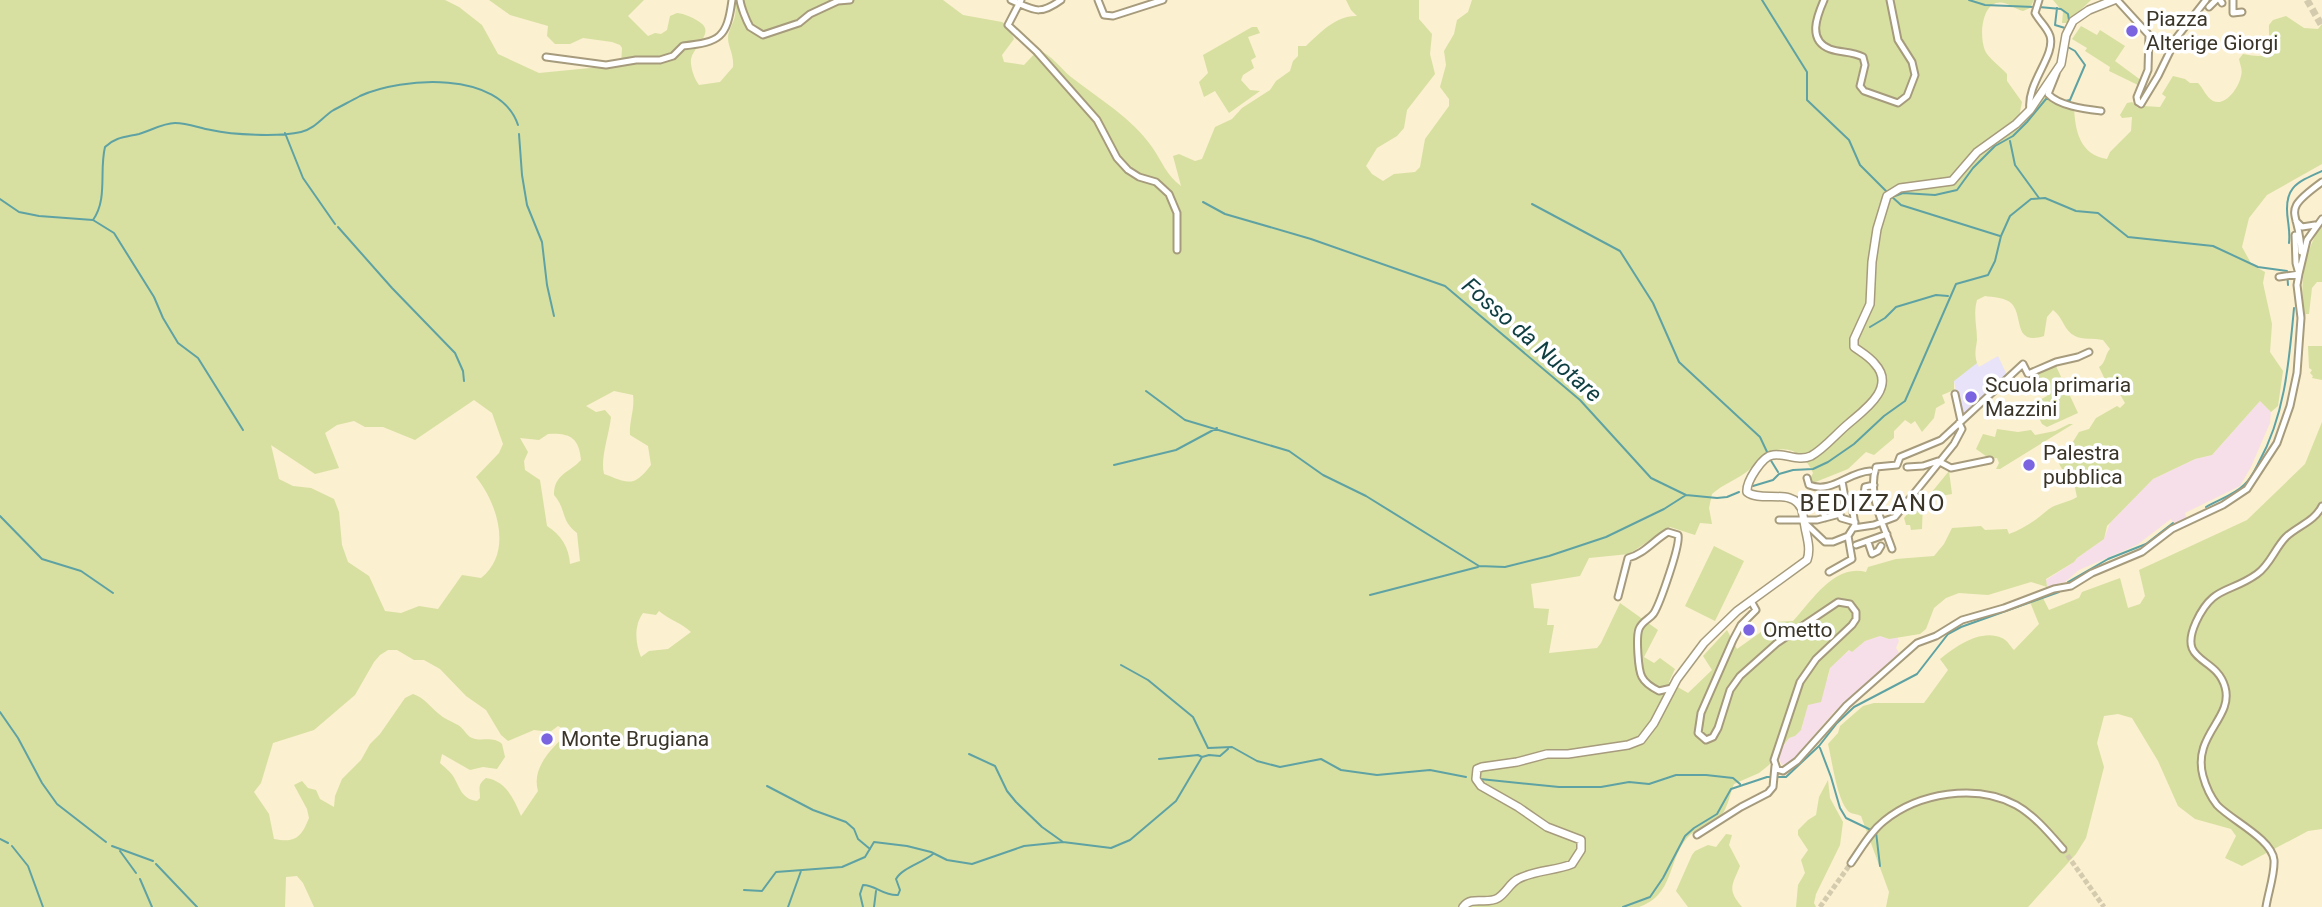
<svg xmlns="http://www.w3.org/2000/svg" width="2322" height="907" font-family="Roboto,sans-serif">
  <rect width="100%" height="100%" fill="#fbf0cf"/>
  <path fill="#f7dfe9" d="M 2260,401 L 2271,412 L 2270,423 L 2251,467 L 2240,486 L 2185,513 L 2187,519 L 2175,525 L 2171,519 L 2137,545 L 2079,570 L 2065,582 L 2047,587 L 2046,580 L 2074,562 L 2077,558 L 2104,539 L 2110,523 L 2153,479 L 2195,459 L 2212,455 Z
    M 1880,636 L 1889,639 L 1897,637 L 1899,641 L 1896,648 L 1899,653 L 1834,712 L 1791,762 L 1782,765 L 1777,755 L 1789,738 L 1795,736 L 1802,728 L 1806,708 L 1828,678 L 1831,665 L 1850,650 L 1852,652 L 1865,641 Z"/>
  <path fill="#e8e3f9" d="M 1998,356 L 2007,375 L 1964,416 L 1961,416 L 1954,381 L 1971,365 L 1977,363 L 1979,367 Z"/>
  <path fill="#d7e0a1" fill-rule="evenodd" d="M 0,0 L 445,0 L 459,7 L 482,25 L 498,54 L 539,73 L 621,65 L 622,48 L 620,45 L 612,42 L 583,38 L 570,44 L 555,44 L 547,36 L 548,26 L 510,15 L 489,0 L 644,0 L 628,16 L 648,36 L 655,33 L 661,34 L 667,30 L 670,16 L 677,13 C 685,14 692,17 698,21 C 717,32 694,45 691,59 C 690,66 694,79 699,85 L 720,82 L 733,67 C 734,54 728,47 728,38 C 728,27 738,21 735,3 L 729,0 L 943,0 L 963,15 L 1002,22 L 1008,26 L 1014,39 L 1002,55 L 1004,62 L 1024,65 L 1038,50 C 1051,54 1060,68 1071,77 C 1099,99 1131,117 1152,147 C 1162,161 1166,175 1181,186 L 1173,156 L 1179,154 L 1195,161 L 1202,159 L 1215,127 L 1232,119 L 1242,108 L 1270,90 L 1276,81 L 1290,71 L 1293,61 L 1298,56 L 1298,46 L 1306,46 C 1320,33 1336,15 1357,16 L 1351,10 L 1346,0 L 1419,0 L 1419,19 L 1432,34 L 1430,54 L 1435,74 L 1407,110 L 1404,128 L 1397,136 L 1377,148 L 1366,166 L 1372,174 L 1383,181 L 1394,174 L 1415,172 L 1420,167 L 1425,139 L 1449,106 L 1449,99 L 1440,87 L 1446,65 L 1444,51 L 1454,34 L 1457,20 L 1468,12 L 1472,0 L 2034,0 L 2030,8 L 2023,11 C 2015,9 2005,0 1996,3 C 1980,8 1979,43 1987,54 C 1992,61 2001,67 2007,74 L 2007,81 L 2022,102 L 2020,112 L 2025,119 L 2043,96 L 2054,102 L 2074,107 C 2075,131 2080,155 2107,159 L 2110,152 L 2131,131 L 2132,117 L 2122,118 L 2120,115 L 2127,103 L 2132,102 L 2138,108 L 2144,106 L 2160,107 L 2166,97 L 2162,94 L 2173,76 L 2185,79 L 2190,83 L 2198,83 C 2203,88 2206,97 2213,101 C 2226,107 2239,87 2241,76 C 2243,70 2240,65 2239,59 L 2243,54 C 2277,61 2268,49 2269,25 L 2273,20 L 2286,16 L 2304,28 L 2318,29 L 2322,24 L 2322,164 L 2267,195 L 2249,218 L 2242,247 L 2252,265 L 2265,272 L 2263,283 L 2272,324 L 2270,352 L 2283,371 L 2278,406 L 2271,412 L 2260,401 L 2212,455 L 2195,459 L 2153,479 L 2107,526 L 2104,539 L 2077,558 L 2074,562 L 2046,579 L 2047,587 L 2031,582 L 1988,595 L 1959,593 L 1946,598 L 1934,608 L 1926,629 L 1920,634 L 1889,639 L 1880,636 L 1865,641 L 1852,652 L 1849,650 L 1830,668 L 1821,702 L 1808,705 L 1801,730 L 1795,736 L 1789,738 L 1769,765 L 1759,773 L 1734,784 C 1730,794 1727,811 1719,818 C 1710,827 1695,828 1687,838 C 1667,862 1674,895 1639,907 L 314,907 L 303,883 L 297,876 L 286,877 L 285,907 L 0,907 ZM 1985,296 C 1993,297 2006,298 2011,303 C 2024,315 2012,346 2044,336 L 2047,317 L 2053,310 C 2063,317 2064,331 2075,336 C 2082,340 2094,338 2103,340 L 2110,349 C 2105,354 2106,363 2099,367 L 2109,388 L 2115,386 L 2125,403 L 2120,408 L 2117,406 L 2096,418 L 2089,429 L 2079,432 C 2073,442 2070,448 2059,454 L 2057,460 L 2062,469 L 2072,474 L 2077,497 C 2068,503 2057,503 2049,509 C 2036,520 2025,528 2009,534 L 2007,529 L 1985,530 L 1981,526 L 1952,528 L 1944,544 L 1934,556 L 1896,559 L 1868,567 L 1866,572 C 1834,563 1811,602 1793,621 L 1775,622 L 1737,649 L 1727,630 L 1703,656 L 1712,670 L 1688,693 L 1669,682 L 1675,669 L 1660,658 L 1654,663 L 1644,657 L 1658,630 L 1620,603 L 1601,643 L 1597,648 L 1549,653 L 1554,625 L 1547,625 L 1549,609 L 1534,608 L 1531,584 L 1580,576 L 1589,558 L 1629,554 L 1670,527 L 1695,535 L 1700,523 L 1712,524 L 1709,508 L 1712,494 C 1723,484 1738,479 1749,470 C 1754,465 1759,458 1765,455 C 1786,442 1804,452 1813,473 L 1810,479 L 1813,483 L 1848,469 L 1866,452 L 1874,455 L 1894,438 L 1894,431 L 1905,420 L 1911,424 L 1915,421 L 1922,432 L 1934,418 L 1936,408 L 1945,403 L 1942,395 L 1954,390 L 1954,381 L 1977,363 C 1974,353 1976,349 1977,340 C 1977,326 1973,314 1977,300 ZM 614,391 L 633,395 C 635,409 629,421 630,435 L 648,446 L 651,465 C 634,487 630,484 604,474 C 600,459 609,435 611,417 L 605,410 L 596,412 L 586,406 ZM 474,400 L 492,413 L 503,444 L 499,453 L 476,477 C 498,504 513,553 481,578 L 462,575 L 438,609 L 419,606 L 401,613 L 385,611 L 369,576 L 348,562 L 342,545 L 339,512 L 334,499 L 311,488 L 293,486 L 279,479 L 271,445 L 315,474 L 339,468 L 325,433 L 337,425 L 354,421 L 365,427 L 383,427 L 415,440 ZM 548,434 C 569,433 579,437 581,460 C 569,473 554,474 554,495 C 567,510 560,520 577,533 L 580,561 L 570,564 C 569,547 561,535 547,526 L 540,480 L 525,470 L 524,461 L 528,452 L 520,438 L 539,440 ZM 659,611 C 669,620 682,623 691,632 L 668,649 L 649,651 L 641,657 C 635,643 634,625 643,613 L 656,615 ZM 388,650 L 397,650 L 414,660 L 424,660 L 440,669 L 466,696 L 486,710 L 501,735 L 508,741 L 534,730 L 550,732 L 558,726 L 569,732 C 553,747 531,767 538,791 L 521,816 C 514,799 506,781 486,778 C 477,785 480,788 480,798 L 477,801 C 461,799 460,787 453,776 C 450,771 444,767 440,763 L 442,754 L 470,770 L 483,767 L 497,769 L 505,757 L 502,744 C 492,735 480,743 470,737 C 466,734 463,728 458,725 C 451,721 446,720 439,714 C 429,706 425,698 413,694 L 405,698 L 380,734 L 370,744 L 361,760 L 342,779 L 335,796 L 334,807 L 320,799 L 316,790 L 308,788 L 302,781 L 294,785 L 307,809 L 309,818 C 301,838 295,843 274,839 L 269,814 L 254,792 L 261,783 L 273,743 L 314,730 L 355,695 L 374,662 L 380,655 Z
    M 2053,0 L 2091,0 L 2067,23 L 2062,23 L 2063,12 Z
    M 2081,26 L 2097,35 L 2100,30 L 2125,46 L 2115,61 L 2142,81 L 2140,86 L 2109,71 L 2110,67 L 2085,51 L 2087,48 L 2072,39 Z
    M 1252,27 L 1257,27 L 1260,33 L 1248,37 L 1256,57 L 1251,60 L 1254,68 L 1243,75 L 1241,80 L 1250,90 L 1260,91 L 1229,113 L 1215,91 L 1204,97 L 1199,82 L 1208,73 L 1203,55 Z
    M 2322,221 L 2322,282 L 2317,282 L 2312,288 L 2309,314 L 2306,314 L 2304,322 C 2301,287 2301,263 2317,232 L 2315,230 Z
    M 2308,346 L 2322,346 L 2322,380 L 2312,378 L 2313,376 L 2310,373 L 2312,370 L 2309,368 Z
    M 2055,364 L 2078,413 L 2047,427 L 2042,424 L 2032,404 L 2047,396 L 2036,373 Z
    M 2322,422 L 2322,829 L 2308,831 L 2242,866 L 2225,858 L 2236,836 L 2231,829 L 2195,819 L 2178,806 L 2158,761 L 2132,718 L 2118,714 L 2104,716 L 2097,743 L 2104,767 L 2086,838 L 2076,854 L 2028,907 L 1886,907 L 1889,892 L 1861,816 C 1857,814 1852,814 1849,812 C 1837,801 1832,760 1828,744 L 1838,733 L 1840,726 L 1863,706 L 1874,703 L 1924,703 L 1948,670 L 1940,659 C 1955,647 1981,628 2002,638 C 2007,640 2010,646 2014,650 L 2039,624 L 2030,602 L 2043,598 L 2049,610 L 2079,598 L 2082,592 L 2120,578 L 2128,608 L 2140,604 L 2145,596 L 2139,570 L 2247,520 L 2305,464 Z
    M 2069,424 L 2073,424 L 2000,469 L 1996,469 L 1999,463 L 1997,458 L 1990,459 L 1976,449 L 1983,434 L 1995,437 L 1997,429 L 2018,432 L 2031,430 L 2035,435 L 2055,431 Z
    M 1949,471 L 1952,494 L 1924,499 L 1926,496 L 1930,497 L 1931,493 Z
    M 1912,500 L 1916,502 L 1923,500 L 1922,529 L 1911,530 L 1910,525 L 1906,525 L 1904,518 L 1908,513 L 1904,510 Z
    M 1714,546 L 1744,561 L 1715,621 L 1685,606 Z
    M 1828,780 L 1830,798 L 1843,822 L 1840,845 L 1816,894 L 1814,903 L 1816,907 L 1796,907 L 1798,885 L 1805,873 L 1801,860 L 1808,850 L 1798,835 L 1798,830 L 1808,820 L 1816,815 L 1819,797 Z
    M 1726,834 L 1732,835 L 1729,845 L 1740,866 C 1733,884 1726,889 1742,907 L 1688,907 L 1676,891 L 1692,855 L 1695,851 L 1708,845 L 1716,847 Z"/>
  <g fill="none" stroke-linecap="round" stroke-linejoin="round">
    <path stroke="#5fa2a4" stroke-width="2" d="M 1762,0 L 1807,72 L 1807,100 L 1849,140 L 1860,165 L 1887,192
      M 1969,0 L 1985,5 L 2034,7
      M 2039,7 L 2061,9 L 2068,14 L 2069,20
      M 2057,8 L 2055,25 L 2065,28 L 2064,32
      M 2065,101 L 2070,100 L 2085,65 L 2075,51 L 2066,46
      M 285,133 L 303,178 L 335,224
      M 519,134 L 522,175 L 527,205 L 542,242 L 547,285 L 554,316
      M 2010,141 L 2015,165 L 2039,198
      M 1891,196 L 1901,205 L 2000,236
      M 1895,196 L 1903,193 L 1935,195 L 1957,190 L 1973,168 L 1995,146 L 2013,136 L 2027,122 L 2046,99 L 2049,99
      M 0,199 L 19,212 L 39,216 L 93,220 L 114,233 L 154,297 L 163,318 L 178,343 L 198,358 L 243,430
      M 1203,202 L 1225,214 L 1311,239 L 1445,286 L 1580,400 L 1651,478 L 1686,495 L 1717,498 L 1727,497 L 1739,492
      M 1532,204 L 1620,251 L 1653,303 L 1679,362 L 1760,437 L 1768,454
      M 93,220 C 108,199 99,171 105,147 C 115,137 126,137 139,134 C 150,131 163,123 175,123 C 188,123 199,128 211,130 C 233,135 279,137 301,132 C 314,129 322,118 332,111 C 341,106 351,101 360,96 C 402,77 500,70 518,125
      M 338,227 L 392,288 L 455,353 L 463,371 L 464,381
      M 2289,243 C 2290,234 2289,229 2288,221 C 2283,188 2295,183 2322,171
      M 1870,327 L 1885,318 L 1896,307 L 1936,295 L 1948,296
      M 1146,391 L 1185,420 L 1289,451 L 1323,475 L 1366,496 L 1479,566 L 1505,567 L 1549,556 L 1606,537 L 1664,509 L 1686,495
      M 1770,459 L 1778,472
      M 1114,465 L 1176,450 L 1217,428
      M 1753,486 L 1773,480 L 1779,474 L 1793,470 L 1813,469 L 1828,462 L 1854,444 L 1884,416 L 1905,401 L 1956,284 L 1988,275 L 1995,261 L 2001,236 L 2010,216 L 2031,199 L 2045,198 L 2076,211 L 2098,213 L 2128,237 L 2213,246 L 2258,267 L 2287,271 L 2288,285
      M 2206,507 C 2218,500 2234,495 2244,485 C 2251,479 2255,470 2259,462 C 2285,415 2289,362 2294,308
      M 0,516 L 42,559 L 81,571 L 113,593
      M 2068,582 L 2108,559 L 2146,544 L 2173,523
      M 1370,595 L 1478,567
      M 1121,665 L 1148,680 L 1193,717 L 1208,748 L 1232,747 L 1257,761 L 1280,767 L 1321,759 L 1341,770 L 1377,775 L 1430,770 L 1466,777
      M 0,712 L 18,738 L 42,783 L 57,804 L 106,842
      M 1820,748 L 1831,777 L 1840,808 L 1846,818 L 1871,830
      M 969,754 L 995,766 L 1007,791 L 1016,802 L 1042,827 L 1063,842 L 1111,848 L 1130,840 L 1176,801 L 1202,757
      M 1159,759 L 1198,755 L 1202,757 L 1209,755 L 1220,756 L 1228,749
      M 1480,779 L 1559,787 L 1601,787 L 1629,782 L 1649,784 L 1676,775 L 1706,775 L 1733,778 L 1740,784
      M 767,786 L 813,810 L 846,822 L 854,829 L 858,839 L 870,849
      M 1876,832 L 1880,866
      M 0,839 L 8,843
      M 12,846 L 28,866 L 43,907
      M 112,846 L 153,861
      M 120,851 L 136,873
      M 156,864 L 197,907
      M 140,879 L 152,907
      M 744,890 L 762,891 L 776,872 L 842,867 L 865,857 L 874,842 L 907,846 L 931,852 L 947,860 L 972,864 L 1024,846 L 1063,842
      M 788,907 L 801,871
      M 863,907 L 860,894 L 863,885 C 876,885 883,896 898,895 L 900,890 L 896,879 C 902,868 922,863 933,854
      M 874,907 L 876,891
      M 1623,907 L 1650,897 L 1663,878 L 1685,836 L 1694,828 L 1717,814 L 1731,789 L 1767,777 L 1786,777 L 1819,746 L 1837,723 L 1854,707 L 1917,674 L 1948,634 L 1961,627 L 2059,592"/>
    <path stroke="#d4cbae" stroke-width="5" stroke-dasharray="5 2.5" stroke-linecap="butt" d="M 2063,849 L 2104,907
      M 1820,907 L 1851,863"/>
    <path stroke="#d4cbae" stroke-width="7" stroke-dasharray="7 3.5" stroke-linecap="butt" d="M 2307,0 L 2322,26"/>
    <defs>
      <path id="street" d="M 740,0 C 741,7 746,20 750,27 L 763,35 L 799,23 L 810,14 L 838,1 L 850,0
        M 1011,0 C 1034,10 1039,16 1061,0
        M 1021,0 L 1008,25 L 1037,52 L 1097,120 L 1117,158 L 1128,170 L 1139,177 L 1156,182 L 1169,194 L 1177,213 L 1177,250
        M 1098,0 L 1104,15 L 1113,16 L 1163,0
        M 1824,0 C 1817,16 1807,40 1830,49 C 1841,53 1852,51 1863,57 L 1865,65 L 1860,86 L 1864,91 L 1898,103 L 1907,96 L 1915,75 L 1912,62 L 1898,40 L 1890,0
        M 2117,0 L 2149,35 L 2148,70 L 2137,97 L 2138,102 L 2141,104 L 2158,76 L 2177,37 L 2206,0
        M 2220,0 L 2222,3
        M 2233,0 L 2233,13 L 2242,12
        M 2209,7 L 2216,0
        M 546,57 L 606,65 L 636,60 L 660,60 L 673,56 L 683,46 C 720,42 727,38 732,0
        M 2056,74 L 2048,94 C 2059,106 2085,109 2101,111
        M 2030,110 C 2026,83 2056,56 2050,36 C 2047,27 2039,21 2035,13 L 2039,0
        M 2296,221 L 2302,227 L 2315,225
        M 2301,252 C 2300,208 2278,214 2322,182
        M 2279,277 L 2299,274 L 2296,263 L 2295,235
        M 1955,394 L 1961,421
        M 1907,467 L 1923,466 L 1938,461 L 1951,468 L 1990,460
        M 1807,478 L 1809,485 C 1832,494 1848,472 1870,471
        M 1842,481 L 1845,498 L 1851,499 L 1855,525 L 1848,536
        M 1836,497 L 1841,518 L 1855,522
        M 1819,501 L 1838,497
        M 1852,505 C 1861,503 1864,497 1865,487 L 1874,485
        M 1799,506 L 1819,501 L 1822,508
        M 1825,518 L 1822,508 L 1829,506 L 1830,508
        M 1779,520 L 1817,520 L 1840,514
        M 1806,524 L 1825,542 L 1833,542 L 1848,536
        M 1854,528 L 1874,525 L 1895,517 L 1954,444 L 1962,429 L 1959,423
        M 1868,542 L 1872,554 L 1878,551 L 1881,546
        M 1856,545 L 1887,534
        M 1892,549 C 1883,523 1867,495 1876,467 L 1897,465 L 1900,457 L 1941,440 L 2023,364 L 2028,374 L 2056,362 L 2078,357 L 2089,352
        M 1829,572 L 1852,559 L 1848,536
        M 1618,597 L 1628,558 C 1644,554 1654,540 1668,532 L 1678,535 C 1681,544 1660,603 1654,613 C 1650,619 1642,621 1639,629 C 1636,637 1638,670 1642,677 C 1645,683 1653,688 1659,691 L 1672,688
        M 1751,601 L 1756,610 L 1741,625 L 1733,640 L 1701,713 L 1698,733 L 1706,740 L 1713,737 L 1718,728 L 1730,690 L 1740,676 L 1777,643 L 1838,602 L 1850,604 L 1856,612 L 1856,619 L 1852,625 L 1816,659 L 1800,682 L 1774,760 L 1777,769 L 1783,771 L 1797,761 L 1847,705 L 1917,643 L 1936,636 L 1962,620 L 2004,608 L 2054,589 L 2071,586 L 2092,573 L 2142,552 L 2172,529 L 2223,505 L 2247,489 L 2277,443 L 2290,406 L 2297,373 L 2301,318 L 2297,285 L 2299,274 L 2307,240 L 2322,219
        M 1697,835 L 1741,807 L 1768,793 L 1773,787 L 1775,766
        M 1851,863 C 1861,849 1870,832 1884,821 C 1918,793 1976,783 2016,805 C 2034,815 2049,833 2063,849
        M 2266,907 C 2268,893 2275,874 2274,860 C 2272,839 2231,820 2217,805 C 2210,796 2206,787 2203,776 C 2192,735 2234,718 2225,687 C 2216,655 2177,664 2196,622 C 2213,585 2229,594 2257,574 C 2270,565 2275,548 2286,537 C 2299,525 2314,522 2322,506"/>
      <path id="secondary" d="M 1463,907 C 1472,895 1486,905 1498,898 C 1506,893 1510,883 1518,879 C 1535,870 1555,871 1572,864 L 1581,850 L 1581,840 L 1547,827 L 1518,807 L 1481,786 L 1476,779 L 1477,769 L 1482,767 L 1517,762 L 1547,754 L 1568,754 L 1628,745 L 1641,740 L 1654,723 L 1677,679 L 1704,643 L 1737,611 L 1807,560 C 1811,549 1807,538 1805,527 C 1804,522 1803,515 1802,510 C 1794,487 1761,503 1747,492 C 1746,482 1762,456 1773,455 C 1786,453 1798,462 1811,456 C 1824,449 1836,434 1848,424 C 1863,411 1897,388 1875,364 C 1870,357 1861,352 1854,347 L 1854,339 L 1870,304 L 1872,262 L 1877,229 L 1887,196 L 1900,188 L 1952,181 L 1977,152 L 2016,124 L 2030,110 L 2061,64 L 2066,35 L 2073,21 L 2089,10 L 2114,0"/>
    </defs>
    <use href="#street" stroke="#a69b7c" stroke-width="9"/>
    <use href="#secondary" stroke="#a69b7c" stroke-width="10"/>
    <use href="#street" stroke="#fff" stroke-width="5"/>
    <use href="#secondary" stroke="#fff" stroke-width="7"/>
  </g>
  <g fill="#7a64df" stroke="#fff" stroke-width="2.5">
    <circle cx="2132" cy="31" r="7"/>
    <circle cx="1971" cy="397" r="7"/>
    <circle cx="2029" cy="465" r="7"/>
    <circle cx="1749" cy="630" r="7"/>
    <circle cx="547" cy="739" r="7"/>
  </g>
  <g text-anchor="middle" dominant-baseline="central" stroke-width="7" stroke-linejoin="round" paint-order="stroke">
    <g font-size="21" fill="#3a3528" stroke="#fff" text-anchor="start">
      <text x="2146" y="19">Piazza<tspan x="2146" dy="24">Alterige Giorgi</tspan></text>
      <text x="1985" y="385">Scuola primaria<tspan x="1985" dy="24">Mazzini</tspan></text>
      <text x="2043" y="453">Palestra<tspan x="2043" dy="24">pubblica</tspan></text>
      <text x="1763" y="630">Ometto</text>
      <text x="561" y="739">Monte Brugiana</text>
    </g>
    <g font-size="23" font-style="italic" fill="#0e3e41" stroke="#fff">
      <text transform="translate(1532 340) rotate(41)">Fosso da Nuotare</text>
    </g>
    <g font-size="24" letter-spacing="2" fill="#3a3528" stroke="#fff">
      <text x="1873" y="503">BEDIZZANO</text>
    </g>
  </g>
</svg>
